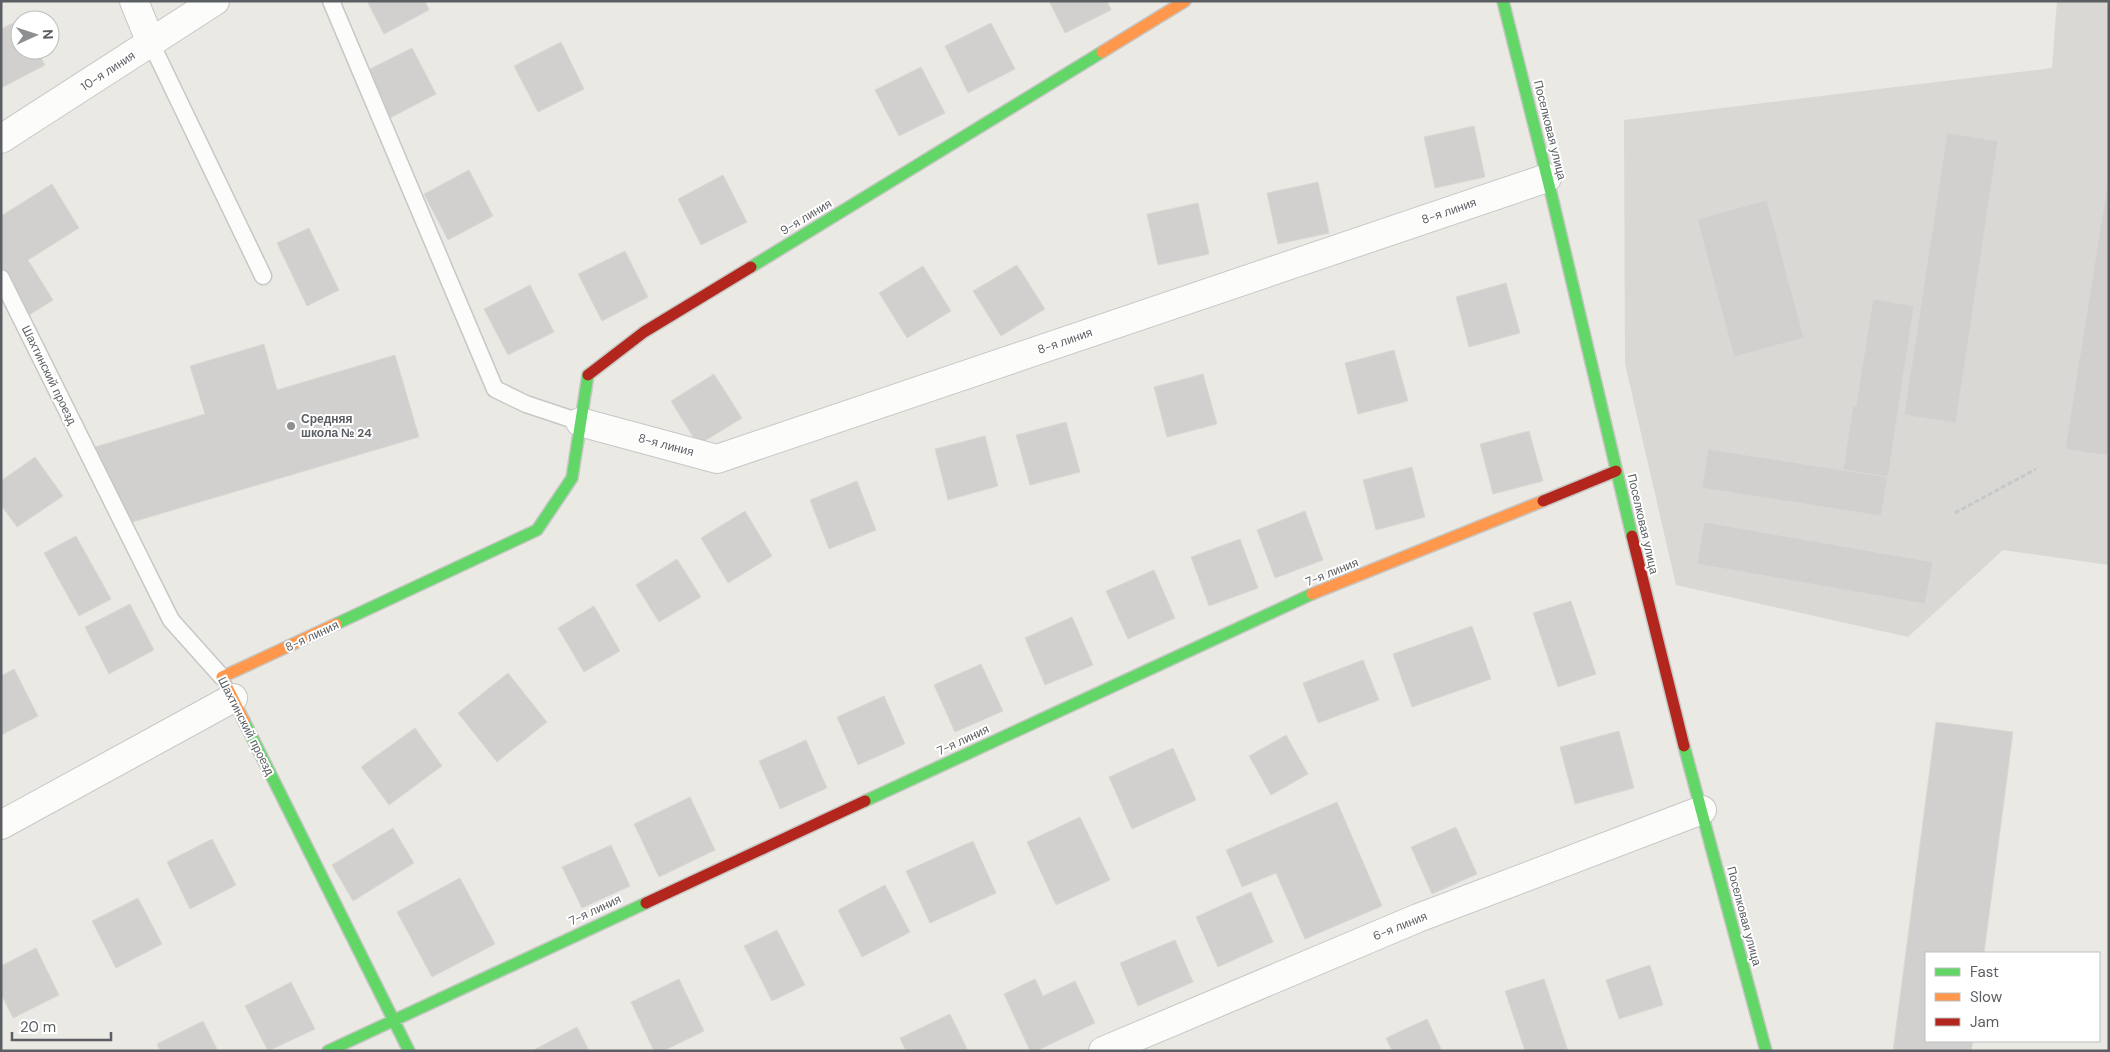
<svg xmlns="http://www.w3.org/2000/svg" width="2110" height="1052" font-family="'DM Sans',sans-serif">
  <rect width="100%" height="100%" fill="#eae9e4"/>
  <path fill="#d9d8d4" d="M 2057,1 L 2109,1 L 2109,565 L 2003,550 L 1908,637 L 1676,585 L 1625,364 L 1624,120 L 2052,68 Z"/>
  <path fill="#d1d0ce" stroke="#dad8d4" d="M 367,1 L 425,1 L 429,10 L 384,34 Z
    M 1049,1 L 1107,1 L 1111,10 L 1065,33 Z
    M 21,19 L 20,50 L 37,50 L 45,65 L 1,88 L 1,29 Z
    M 991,23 L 1015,69 L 968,93 L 945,46 Z
    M 561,42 L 584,89 L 538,112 L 514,66 Z
    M 412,48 L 436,94 L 390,118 L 366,71 Z
    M 921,67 L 945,113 L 899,136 L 875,90 Z
    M 1474,126 L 1485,177 L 1435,188 L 1424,137 Z
    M 1947,133 L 1998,141 L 1956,423 L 1904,415 Z
    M 469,170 L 493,216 L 448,240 L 424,194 Z
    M 2109,173 L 2109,456 L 2065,449 Z
    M 723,175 L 747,222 L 701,245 L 678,199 Z
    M 1318,182 L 1329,233 L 1278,244 L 1267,193 Z
    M 52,184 L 79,228 L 28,260 L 53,300 L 26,317 L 1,278 L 1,216 Z
    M 1767,200 L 1804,338 L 1734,357 L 1697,219 Z
    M 1198,203 L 1209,254 L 1158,265 L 1147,214 Z
    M 309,228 L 339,290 L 307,306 L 277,243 Z
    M 625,251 L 648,297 L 602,321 L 578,274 Z
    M 1017,265 L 1045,309 L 1001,336 L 973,291 Z
    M 923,266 L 951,311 L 907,338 L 879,293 Z
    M 1506,283 L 1520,333 L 1469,347 L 1456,297 Z
    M 530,285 L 554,332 L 508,355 L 484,309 Z
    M 1873,299 L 1914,306 L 1888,477 L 1843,470 L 1853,406 L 1856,406 Z
    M 264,344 L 277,390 L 395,355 L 419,437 L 119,526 L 95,447 L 205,414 L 190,366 Z
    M 1394,350 L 1408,401 L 1358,414 L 1345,363 Z
    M 714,374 L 742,418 L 698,445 L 671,401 Z
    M 1203,374 L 1217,424 L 1167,437 L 1154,387 Z
    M 1066,422 L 1080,472 L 1030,485 L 1016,435 Z
    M 1529,431 L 1543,481 L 1493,494 L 1480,444 Z
    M 985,436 L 998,486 L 948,500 L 935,449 Z
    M 1708,449 L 1888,477 L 1881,516 L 1702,488 Z
    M 35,457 L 63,496 L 17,527 L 1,505 L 1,481 Z
    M 1412,467 L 1425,517 L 1376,530 L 1363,480 Z
    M 857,481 L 876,530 L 829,549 L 810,500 Z
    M 745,511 L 772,556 L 728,583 L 701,538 Z
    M 1305,511 L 1323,560 L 1275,578 L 1257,530 Z
    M 1704,522 L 1933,562 L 1925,604 L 1697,564 Z
    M 76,536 L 111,599 L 79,616 L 44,553 Z
    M 1240,539 L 1258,588 L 1209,606 L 1191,557 Z
    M 677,559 L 701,597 L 659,622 L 636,585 Z
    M 1154,570 L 1175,618 L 1128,639 L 1106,591 Z
    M 1571,601 L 1596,674 L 1558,687 L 1533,613 Z
    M 130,604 L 154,650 L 109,674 L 85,627 Z
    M 594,606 L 620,651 L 584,672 L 558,628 Z
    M 1072,617 L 1093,665 L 1045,685 L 1025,638 Z
    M 1472,626 L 1491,679 L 1412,707 L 1393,654 Z
    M 1363,660 L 1379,700 L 1318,723 L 1303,683 Z
    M 981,664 L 1003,711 L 955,732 L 934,685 Z
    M 14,669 L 38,716 L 1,735 L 1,676 Z
    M 508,673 L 547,722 L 497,762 L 458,713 Z
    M 884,696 L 905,744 L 858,765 L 837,717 Z
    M 1936,722 L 2013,732 L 1984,953 L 1926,953 L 1926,1041 L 1973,1041 L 1971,1051 L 1893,1051 Z
    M 415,728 L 442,766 L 389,805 L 361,767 Z
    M 1619,731 L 1634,788 L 1575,804 L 1560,747 Z
    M 1286,735 L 1308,774 L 1271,795 L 1249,756 Z
    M 806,740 L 827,788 L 780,809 L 759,761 Z
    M 1173,748 L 1196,800 L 1132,829 L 1109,777 Z
    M 690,797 L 715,850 L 659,877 L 634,824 Z
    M 1337,802 L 1382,906 L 1305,939 L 1276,873 L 1242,887 L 1226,850 Z
    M 1080,817 L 1110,880 L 1056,905 L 1027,842 Z
    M 1456,827 L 1477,874 L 1432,894 L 1411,847 Z
    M 393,828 L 414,863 L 353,901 L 332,865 Z
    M 212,839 L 236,885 L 190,909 L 167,862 Z
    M 973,841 L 996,893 L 930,923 L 906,871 Z
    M 611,845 L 630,886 L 582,908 L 562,867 Z
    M 460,878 L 495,944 L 432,977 L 397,912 Z
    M 885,885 L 910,932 L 862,957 L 838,910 Z
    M 1251,892 L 1273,942 L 1218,967 L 1196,917 Z
    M 138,898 L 162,944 L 116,968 L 92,921 Z
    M 777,930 L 805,985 L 772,1001 L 744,946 Z
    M 1175,940 L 1193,982 L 1138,1006 L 1120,963 Z
    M 36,948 L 59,995 L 13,1018 L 1,994 L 1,966 Z
    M 1650,965 L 1663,1005 L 1619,1019 L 1606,980 Z
    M 679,979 L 704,1031 L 663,1051 L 654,1051 L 631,1002 Z
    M 1035,979 L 1043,996 L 1075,981 L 1095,1023 L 1036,1051 L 1030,1051 L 1004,994 Z
    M 1544,979 L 1568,1051 L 1525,1051 L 1505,991 Z
    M 291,982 L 315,1029 L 268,1051 L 245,1006 Z
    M 950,1014 L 968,1051 L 906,1051 L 900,1038 Z
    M 1427,1019 L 1442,1051 L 1392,1051 L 1386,1038 Z
    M 203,1021 L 218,1051 L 160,1051 L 157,1044 Z
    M 577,1027 L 589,1051 L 532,1051 Z"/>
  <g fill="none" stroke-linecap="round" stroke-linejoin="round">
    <defs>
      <path id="lane" d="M 331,1 L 495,389 L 526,404 L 580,422
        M 151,43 L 263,276
        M 1,278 L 171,620 L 222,677"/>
      <path id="street" d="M 134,1 L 151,43
        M 1,139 L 215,1
        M 580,422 L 717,459 L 1547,178
        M 1,825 L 233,698
        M 1103,1051 L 1418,918 L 1702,810"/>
      <path id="fast" d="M 1503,1 L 1552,197 L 1632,536
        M 751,267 L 1102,52
        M 336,624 L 537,530 L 572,478 L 588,375
        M 244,721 L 409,1051
        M 1684,746 L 1766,1051
        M 865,801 L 1312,594
        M 328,1051 L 646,903"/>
      <path id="slow" d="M 1102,52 L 1185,1
        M 1312,594 L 1543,501
        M 244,721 L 222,677 L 336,624"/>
      <path id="jam" d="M 588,375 L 644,332 L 751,267
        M 1543,501 L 1616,471
        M 1632,536 L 1684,746
        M 646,903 L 865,801"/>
    </defs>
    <use href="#lane" stroke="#c7c7c7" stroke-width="19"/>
    <use href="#street" stroke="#c7c7c7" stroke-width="30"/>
    <use href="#fast" stroke="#c6c6c4" stroke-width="14"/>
    <use href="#slow" stroke="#c6c6c4" stroke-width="14"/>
    <use href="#jam" stroke="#c6c6c4" stroke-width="14"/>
    <path stroke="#c5cac7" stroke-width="3" stroke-dasharray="5 2.5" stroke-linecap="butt" d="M 1955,513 L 2036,469"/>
    <use href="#lane" stroke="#fcfcfb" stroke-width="16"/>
    <use href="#street" stroke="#fcfcfb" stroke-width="28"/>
    <use href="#fast" stroke="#63d668" stroke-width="11"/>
    <use href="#slow" stroke="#ff974d" stroke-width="11"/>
    <use href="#jam" stroke="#b3261e" stroke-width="11"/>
  </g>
  <circle fill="#8d8f90" stroke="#fff" stroke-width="2" cx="291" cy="426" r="5"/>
  <g text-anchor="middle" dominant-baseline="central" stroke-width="4" stroke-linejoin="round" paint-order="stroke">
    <g font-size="12" fill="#5b5e62" stroke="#fff">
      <text transform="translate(108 71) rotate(-33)">10-я линия</text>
      <text transform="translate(1550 130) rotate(76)">Поселковая улица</text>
      <text transform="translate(1449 211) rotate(-19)">8-я линия</text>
      <text transform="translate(806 217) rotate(-31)">9-я линия</text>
      <text transform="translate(1065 341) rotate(-19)">8-я линия</text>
      <text transform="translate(49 375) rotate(64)">Шахтинский проезд</text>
      <text transform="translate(666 445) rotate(15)">8-я линия</text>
      <text transform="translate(1643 524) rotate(77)">Поселковая улица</text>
      <text transform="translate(1332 572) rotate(-22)">7-я линия</text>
      <text transform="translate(312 636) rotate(-25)">8-я линия</text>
      <text transform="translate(246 726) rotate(63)">Шахтинский проезд</text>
      <text transform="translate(963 740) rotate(-25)">7-я линия</text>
      <text transform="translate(595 910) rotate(-25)">7-я линия</text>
      <text transform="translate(1744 916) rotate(75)">Поселковая улица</text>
      <text transform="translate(1400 926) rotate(-22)">6-я линия</text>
    </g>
    <g font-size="12" font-weight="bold" fill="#5b5e62" stroke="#fff" text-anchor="start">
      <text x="301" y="419">Средняя<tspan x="301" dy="14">школа № 24</tspan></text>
    </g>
  </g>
  <rect width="2110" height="1052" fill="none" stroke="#5b5e62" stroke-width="5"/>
  <rect x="1925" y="952" width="175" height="90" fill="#ffffff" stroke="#bdbfc0"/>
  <rect x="1935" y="968" width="25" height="8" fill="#63d668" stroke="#bdbfc0"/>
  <text x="1970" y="977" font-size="15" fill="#5b5e62">Fast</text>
  <rect x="1935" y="993" width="25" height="8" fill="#ff974d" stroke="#bdbfc0"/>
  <text x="1970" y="1002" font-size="15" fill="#5b5e62">Slow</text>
  <rect x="1935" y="1018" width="25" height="8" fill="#b3261e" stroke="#bdbfc0"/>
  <text x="1970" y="1027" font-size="15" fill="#5b5e62">Jam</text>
  <g transform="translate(35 35) rotate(87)"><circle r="24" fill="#ffffff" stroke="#bdbfc0"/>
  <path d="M0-4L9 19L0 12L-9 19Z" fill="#8d8f90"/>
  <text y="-8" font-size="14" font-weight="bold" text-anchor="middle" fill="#5b5e62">N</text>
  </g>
  <path d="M12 1032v8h99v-8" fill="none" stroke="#5b5e62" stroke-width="2.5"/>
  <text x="20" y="1032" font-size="15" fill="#5b5e62" stroke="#ffffff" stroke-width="4" paint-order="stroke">20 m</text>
</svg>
